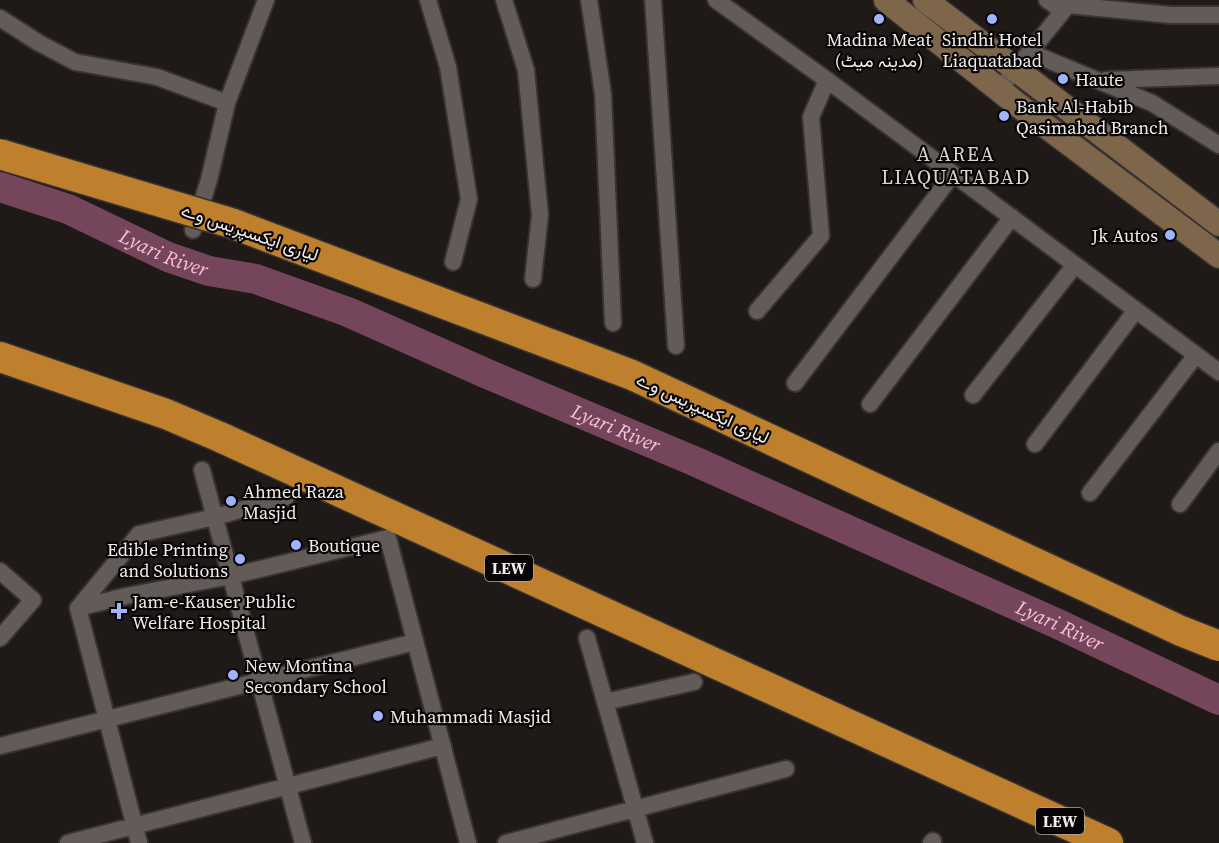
<svg xmlns="http://www.w3.org/2000/svg" width="1219" height="843" font-family="'Source Serif 4',Vazirmatn,serif">
  <rect width="100%" height="100%" fill="#1f1917"/>
  <g fill="none" stroke-linecap="round" stroke-linejoin="round">
    <path stroke="#75465b" stroke-width="30" id="s1" d="M 0,187 L 68,209 L 168,257 L 209,271 L 256,279 L 348,312 L 485,373 L 694,461 L 1058,624 L 1219,700"/>
    <defs>
      <path id="minor" d="M 428,0 L 448,67 L 469,199 L 453,262
        M 504,0 L 526,70 L 540,215 L 533,279
        M 589,0 L 603,94 L 613,323
        M 653,0 L 676,346
        M 716,0 L 827,80 L 1219,372
        M 1047,0 L 1063,11
        M 1068,5 L 1171,15 L 1219,15
        M 0,18 L 39,43 L 75,62 L 157,77 L 227,103
        M 1029,52 L 1152,103 L 1219,145
        M 1106,80 L 1219,76
        M 999,90 L 1072,0
        M 193,230 L 209,180 L 227,103 L 266,0
        M 757,311 L 821,236 L 811,117 L 827,80
        M 795,383 L 953,174
        M 973,395 L 1075,265
        M 870,404 L 1012,217
        M 1035,444 L 1136,310
        M 202,470 L 303,843
        M 1090,493 L 1196,355
        M 1180,504 L 1219,451
        M 0,571 L 33,600 L 0,638
        M 78,608 L 126,596 L 231,576 L 388,538 L 468,843
        M 78,608 L 139,534 L 215,517 L 286,497
        M 78,608 L 139,843
        M 587,638 L 645,843
        M 605,702 L 694,682
        M 0,746 L 415,642
        M 68,843 L 443,746
        M 506,843 L 786,769
        M 931,843 L 933,841"/>
      <path id="secondary" d="M 886,0 L 1027,112 L 1219,256
        M 925,0 L 1219,224"/>
      <path id="motorway" d="M 0,357 L 166,414 L 220,437 L 1108,843"/>
    </defs>
    <use href="#minor" stroke="#373332" stroke-width="20"/>
    <use href="#secondary" stroke="#373332" stroke-width="27"/>
    <use href="#motorway" stroke="#373332" stroke-width="33"/>
    <use href="#minor" stroke="#625b58" stroke-width="16"/>
    <use href="#secondary" stroke="#7e664b" stroke-width="24"/>
    <use href="#motorway" stroke="#be802d" stroke-width="30"/>
    <defs>
      <path id="motorway-bridge" d="M 0,154 L 231,223 L 632,375 L 1181,631 L 1219,646"/>
    </defs>
    <use href="#motorway-bridge" stroke="#373332" stroke-width="33" stroke-linecap="butt"/>
    <use href="#motorway-bridge" stroke="#be802d" stroke-width="30"/>
  </g>
  <g fill="#a0b3fd" stroke="#070505" stroke-width="2">
    <circle cx="879" cy="19" r="6"/>
    <circle cx="992" cy="19" r="6"/>
    <circle cx="1063" cy="79" r="6"/>
    <circle cx="1004" cy="116" r="6"/>
    <circle cx="1170" cy="235" r="6"/>
    <circle cx="231" cy="501" r="6"/>
    <circle cx="296" cy="545" r="6"/>
    <circle cx="240" cy="559" r="6"/>
    <path d="M116 602h6v6h6v6h-6v6h-6v-6h-6v-6h6z"/>
    <circle cx="233" cy="675" r="6"/>
    <circle cx="378" cy="716" r="6"/>
  </g>
  <g text-anchor="middle" dominant-baseline="central" stroke-width="4.5" stroke-linejoin="round" paint-order="stroke">
    <g fill="#070505" stroke="#aaa7a5" stroke-width="1.5">
      <rect x="485" y="555" width="48" height="26" rx="4.5"/>
      <rect x="1036" y="808" width="48" height="26" rx="4.5"/>
    </g>
    <g font-size="16" font-weight="bold" fill="#f0ecea">
      <text x="509" y="568">LEW</text>
      <text x="1060" y="821">LEW</text>
    </g>
    <g font-size="18" fill="#f0ecea" stroke="#070505" text-anchor="start">
      <text x="879" y="39" text-anchor="middle">Madina Meat<tspan x="879" dy="21">(مدینہ میٹ)</tspan></text>
      <text x="992" y="39" text-anchor="middle">Sindhi Hotel<tspan x="992" dy="21">Liaquatabad</tspan></text>
      <text x="1075" y="79">Haute</text>
      <text x="1016" y="106">Bank Al-Habib<tspan x="1016" dy="21">Qasimabad Branch</tspan></text>
      <text x="1158" y="235" text-anchor="end">Jk Autos</text>
      <text x="243" y="491">Ahmed Raza<tspan x="243" dy="21">Masjid</tspan></text>
      <text x="308" y="545">Boutique</text>
      <text x="228" y="549" text-anchor="end">Edible Printing<tspan x="228" dy="21">and Solutions</tspan></text>
      <text x="132" y="601">Jam-e-Kauser Public<tspan x="132" dy="21">Welfare Hospital</tspan></text>
      <text x="245" y="665">New Montina<tspan x="245" dy="21">Secondary School</tspan></text>
      <text x="390" y="716">Muhammadi Masjid</text>
    </g>
    <g font-size="18" fill="#f0ecea" stroke="#070505">
      <text transform="translate(250 232) rotate(19)">لیاری ایکسپریس وے</text>
      <text transform="translate(703 408) rotate(25)">لیاری ایکسپریس وے</text>
    </g>
    <g font-size="20" letter-spacing="1.5" fill="#dbd3cf" stroke="#070505">
      <text x="956" y="154">A AREA<tspan x="956" dy="23">LIAQUATABAD</tspan></text>
    </g>
    <g font-size="20" font-style="italic" fill="#febed9" stroke="#070505">
      <text stroke="none"><textPath href="#s1" startOffset="177">Lyari River</textPath></text>
      <text stroke="none"><textPath href="#s1" startOffset="663">Lyari River</textPath></text>
      <text stroke="none"><textPath href="#s1" startOffset="1149">Lyari River</textPath></text>
    </g>
  </g>
</svg>
